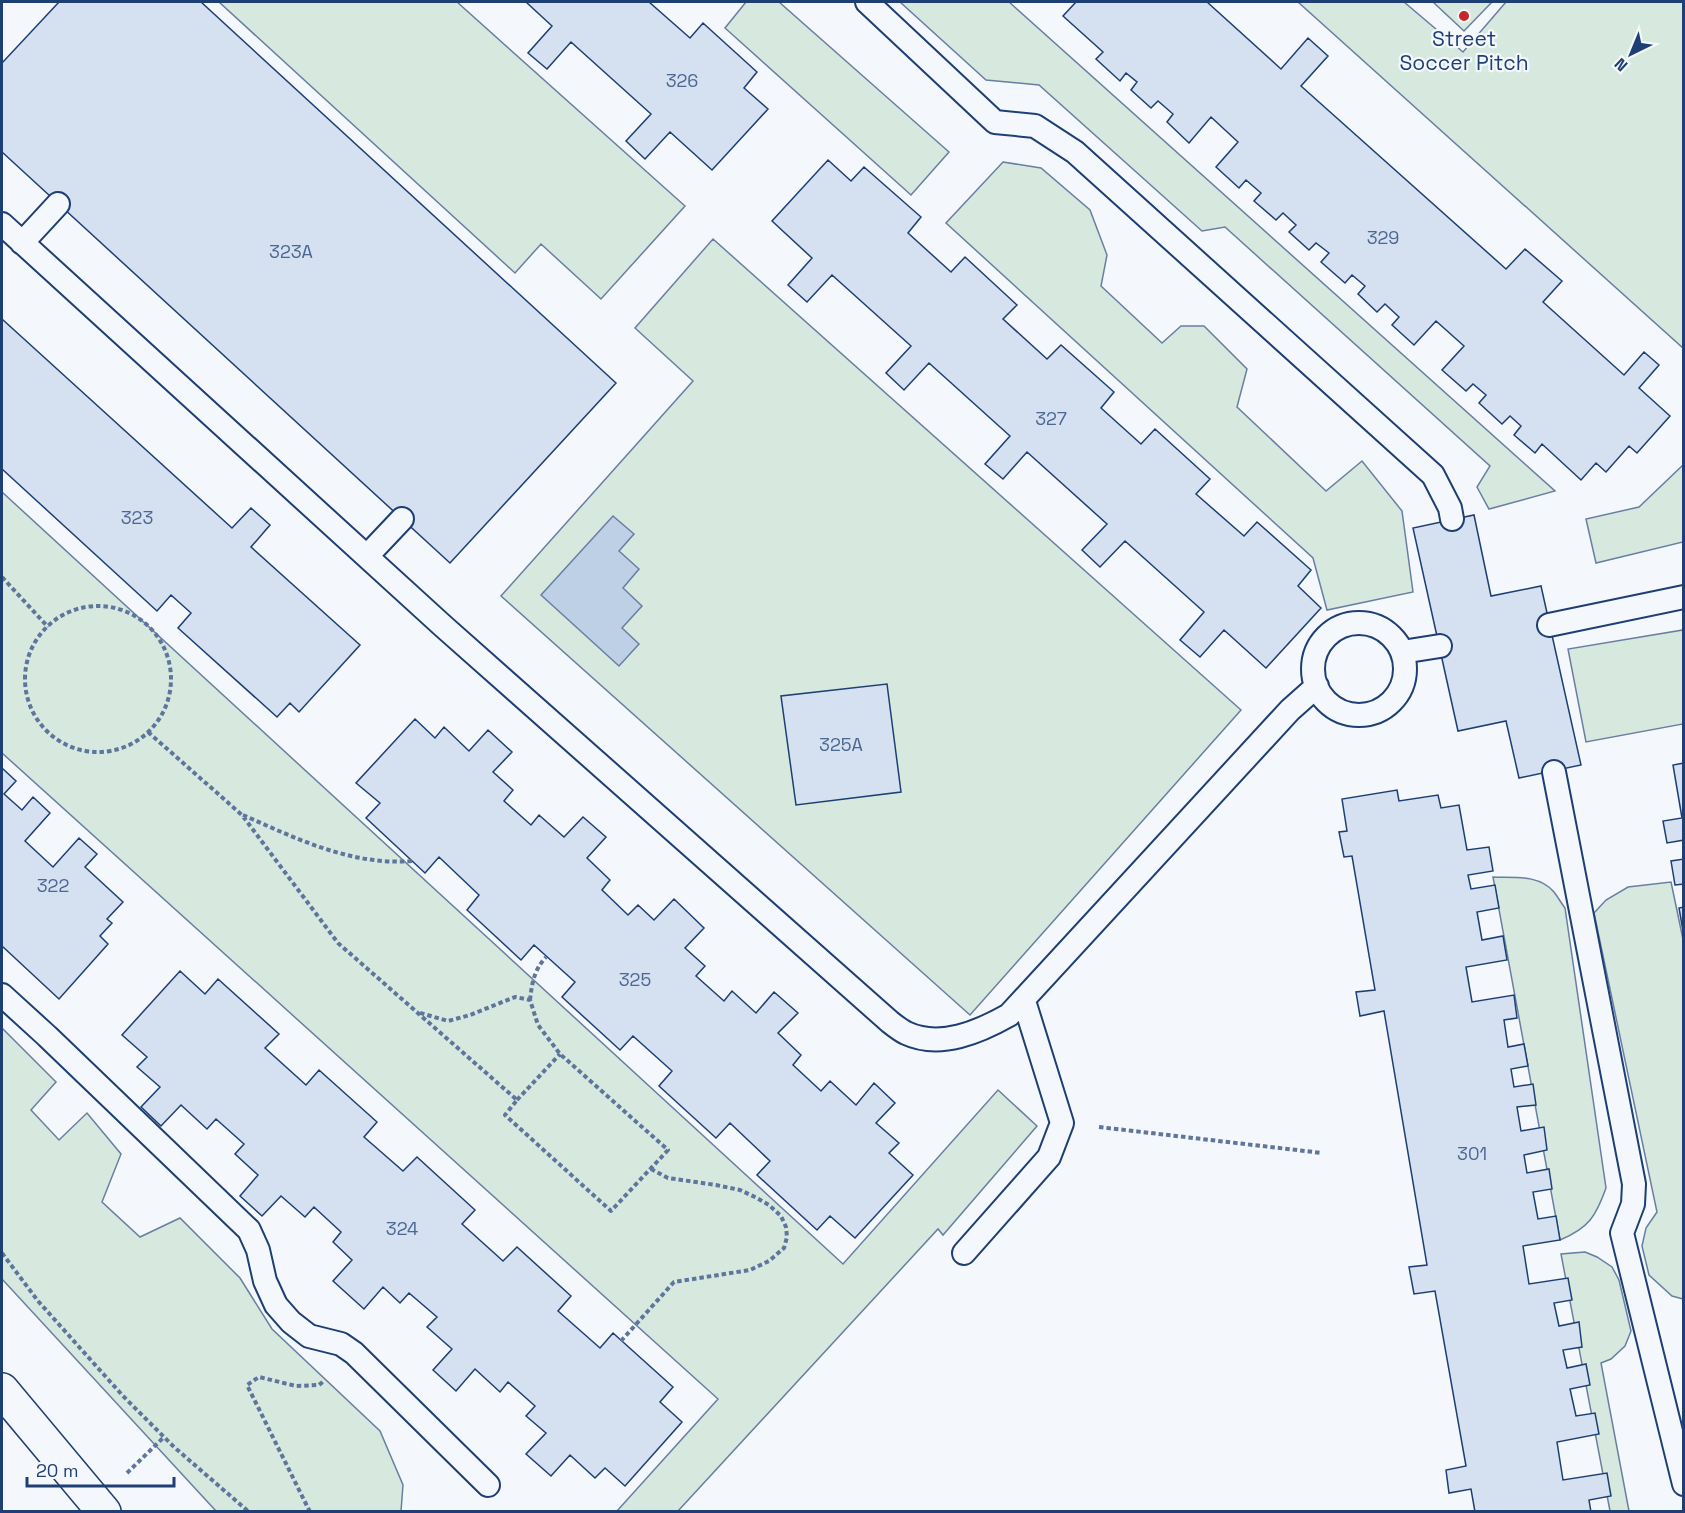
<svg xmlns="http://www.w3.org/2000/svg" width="1685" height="1513" font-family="'Space Grotesk',sans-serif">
  <rect width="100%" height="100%" fill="#f4f7fb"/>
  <path fill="#d7e8df" stroke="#687fa3" stroke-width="1.5" d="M 219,2 L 457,2 L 685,206 L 601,299 L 541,244 L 515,273 Z
    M 746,2 L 779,2 L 949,152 L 911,195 L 725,28 Z
    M 900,2 L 1009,2 L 1555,491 L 1489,509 L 1477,487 L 1490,466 L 1225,227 L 1202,231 L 1039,85 L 986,80 Z
    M 1298,2 L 1404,2 L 1463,52 L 1506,2 L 1683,2 L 1683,348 Z
    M 1433,2 L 1492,2 L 1464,31 Z
    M 1003,162 L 1041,168 L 1090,210 L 1107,255 L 1101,286 L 1162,343 L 1181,326 L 1204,326 L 1247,369 L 1237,407 L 1326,491 L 1362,461 L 1402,511 L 1413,592 L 1327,610 L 1313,558 L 946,223 Z
    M 713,239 L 1241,710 L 970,1015 L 501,596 L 693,381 L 635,328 Z
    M 1683,465 L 1683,542 L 1596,563 L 1586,519 L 1639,507 Z
    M 2,492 L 843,1264 L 998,1090 L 1037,1126 L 943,1235 L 938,1229 L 678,1511 L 617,1511 L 718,1399 L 2,753 Z
    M 1683,630 L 1683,724 L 1586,742 L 1568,649 Z
    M 1493,877 C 1513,878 1539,874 1554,892 C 1558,897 1561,903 1565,908 L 1606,1188 C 1596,1216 1589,1228 1560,1240 Z
    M 1671,882 L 1684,944 L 1683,1299 L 1672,1296 L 1649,1275 L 1642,1246 L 1646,1228 L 1657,1212 L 1594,913 L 1606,900 L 1628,887 Z
    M 2,1028 L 56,1082 L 31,1110 L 59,1140 L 87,1113 L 121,1154 L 102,1202 L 140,1237 L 180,1218 L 240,1278 L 272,1329 L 380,1431 L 403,1485 L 401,1511 L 216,1511 L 2,1279 Z
    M 1585,1252 L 1597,1257 L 1612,1267 L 1619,1280 L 1631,1331 L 1625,1346 L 1611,1359 L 1601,1363 L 1629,1511 L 1610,1511 L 1561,1254 Z"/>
  <path fill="#bed0e5" stroke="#687fa3" stroke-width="1.5" d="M 613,516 L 634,534 L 619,551 L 639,569 L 623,588 L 642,606 L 622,628 L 639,644 L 619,666 L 541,595 Z"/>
  <path fill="#d5e0f0" stroke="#1d3f73" stroke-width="1.5" d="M 59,2 L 201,2 L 616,383 L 450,563 L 2,152 L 2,63 Z
    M 526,2 L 649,2 L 690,38 L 703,23 L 757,72 L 744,88 L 768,109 L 712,170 L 670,132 L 645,159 L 626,141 L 651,114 L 571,42 L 547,69 L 528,53 L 552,26 Z
    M 1076,2 L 1207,2 L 1281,69 L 1308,38 L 1328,56 L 1301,86 L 1506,269 L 1525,249 L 1562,281 L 1543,302 L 1624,375 L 1644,352 L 1659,365 L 1639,388 L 1670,416 L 1637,453 L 1629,446 L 1606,472 L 1596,463 L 1581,480 L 1542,444 L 1535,453 L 1514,435 L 1521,426 L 1510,416 L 1502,424 L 1479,403 L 1486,395 L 1473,384 L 1466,391 L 1442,370 L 1464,346 L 1436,321 L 1414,345 L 1392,325 L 1399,317 L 1385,304 L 1377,312 L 1358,294 L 1365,286 L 1352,275 L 1345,283 L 1321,262 L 1329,253 L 1316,243 L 1309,250 L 1289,232 L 1296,225 L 1283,213 L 1276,220 L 1254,201 L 1261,193 L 1246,180 L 1239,188 L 1216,167 L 1238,142 L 1211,117 L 1189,143 L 1167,122 L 1173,114 L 1158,101 L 1151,108 L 1131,90 L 1137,82 L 1126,73 L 1120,81 L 1096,59 L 1103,52 L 1063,16 Z
    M 828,160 L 851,181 L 864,167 L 921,217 L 908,233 L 951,272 L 965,257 L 1017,305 L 1003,319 L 1047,359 L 1061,345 L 1114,392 L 1101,408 L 1141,444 L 1155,429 L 1210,479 L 1196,494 L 1244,536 L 1257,522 L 1311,570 L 1298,586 L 1321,608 L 1266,668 L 1224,630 L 1200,657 L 1180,640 L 1204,612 L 1125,541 L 1100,567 L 1082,550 L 1107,524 L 1027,452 L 1003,479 L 985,464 L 1010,436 L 929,363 L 904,390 L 886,373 L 911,346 L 832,275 L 807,302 L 788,285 L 812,258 L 772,221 Z
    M 2,319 L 232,528 L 251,508 L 270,525 L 251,547 L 360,645 L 299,712 L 290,703 L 277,717 L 178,628 L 191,613 L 171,595 L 157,611 L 2,469 Z
    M 1474,515 L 1491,596 L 1541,586 L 1581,765 L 1519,778 L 1506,721 L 1458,731 L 1413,528 Z
    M 887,684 L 901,792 L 796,805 L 781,696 Z
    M 415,719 L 435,738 L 444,727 L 469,751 L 488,730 L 512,752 L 493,772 L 513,790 L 504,801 L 531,825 L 539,815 L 564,837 L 583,817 L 606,837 L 587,858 L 610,880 L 602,890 L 628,915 L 638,905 L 654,920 L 674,899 L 704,928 L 685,948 L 705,966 L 696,976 L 724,1001 L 732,991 L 756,1013 L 774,992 L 798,1013 L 778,1033 L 801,1055 L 793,1065 L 821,1091 L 830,1081 L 856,1105 L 874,1083 L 895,1103 L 876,1123 L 899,1143 L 889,1153 L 913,1175 L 855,1238 L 830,1216 L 817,1230 L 757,1175 L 770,1161 L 730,1123 L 716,1138 L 659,1086 L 672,1071 L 633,1036 L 620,1050 L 562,997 L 575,982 L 534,945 L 521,960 L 467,910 L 479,895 L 439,857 L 425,873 L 366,818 L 380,803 L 356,783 Z
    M 1684,763 L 1684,840 L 1667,843 L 1663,821 L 1682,818 L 1673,765 Z
    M 2,768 L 16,781 L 4,794 L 22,810 L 33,797 L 50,813 L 25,841 L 53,867 L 79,838 L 97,854 L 85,867 L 123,902 L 107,919 L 112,923 L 100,936 L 108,944 L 59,999 L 2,946 Z
    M 1397,790 L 1399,801 L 1438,795 L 1441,808 L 1459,805 L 1467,850 L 1489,847 L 1493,871 L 1468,875 L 1471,889 L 1495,885 L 1499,908 L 1477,912 L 1482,940 L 1503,936 L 1507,960 L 1466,967 L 1472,1002 L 1514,995 L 1517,1018 L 1504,1020 L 1508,1047 L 1524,1044 L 1528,1066 L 1511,1069 L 1514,1087 L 1533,1084 L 1536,1105 L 1517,1107 L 1521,1131 L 1544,1127 L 1547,1150 L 1524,1155 L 1527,1173 L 1549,1169 L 1552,1189 L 1533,1192 L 1538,1219 L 1556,1216 L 1560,1240 L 1523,1246 L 1529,1284 L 1568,1278 L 1572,1300 L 1554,1303 L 1559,1326 L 1579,1322 L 1582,1347 L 1563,1350 L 1567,1368 L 1586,1364 L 1590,1385 L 1570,1389 L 1576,1416 L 1595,1413 L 1599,1434 L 1557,1442 L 1563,1480 L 1607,1473 L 1611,1496 L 1589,1500 L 1591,1512 L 1475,1512 L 1471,1489 L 1449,1493 L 1446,1470 L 1466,1466 L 1435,1291 L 1414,1294 L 1409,1267 L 1427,1265 L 1384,1011 L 1360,1016 L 1356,992 L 1375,990 L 1352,856 L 1344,857 L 1339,832 L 1347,831 L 1342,799 Z
    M 1684,859 L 1684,884 L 1675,885 L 1671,861 Z
    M 1684,907 L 1684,931 L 1683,931 L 1679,908 Z
    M 180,971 L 205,994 L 218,979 L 279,1034 L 265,1048 L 306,1085 L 319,1070 L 377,1122 L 364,1137 L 403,1171 L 417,1157 L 475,1210 L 462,1224 L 503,1261 L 517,1247 L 571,1296 L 558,1311 L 600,1348 L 613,1333 L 673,1387 L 660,1402 L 682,1422 L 625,1486 L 605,1468 L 595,1478 L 570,1455 L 551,1476 L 526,1454 L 546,1433 L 526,1416 L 535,1406 L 508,1382 L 500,1392 L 475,1369 L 456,1391 L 433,1370 L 452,1349 L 427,1327 L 437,1317 L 409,1293 L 400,1303 L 383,1287 L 364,1309 L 333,1281 L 352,1260 L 333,1242 L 341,1232 L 314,1207 L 305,1217 L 281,1196 L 262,1216 L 240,1196 L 258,1175 L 235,1154 L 244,1144 L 216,1119 L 207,1129 L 181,1105 L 161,1126 L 141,1107 L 160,1087 L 137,1067 L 147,1057 L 122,1035 Z"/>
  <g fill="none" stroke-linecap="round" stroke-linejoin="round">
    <defs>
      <path id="lane" d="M 867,2 L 995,122 L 1035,126 L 1075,152 L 1433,475 L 1450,508 L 1452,519
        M 2,224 L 443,626 L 890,1022 C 895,1026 900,1030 906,1033 C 940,1049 979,1032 1009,1015 L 1290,710 L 1317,686
        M 22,243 L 58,204
        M 367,556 L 402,519
        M1313 669a46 46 0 1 1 92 0a46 46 0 1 1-92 0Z
        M 1549,625 L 1684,597
        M 1402,652 L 1440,646
        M 1554,772 L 1634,1184 L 1633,1204 L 1622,1233 L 1684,1484
        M 2,995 L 47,1036 L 249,1230 L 258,1250 L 265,1281 L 276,1305 L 291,1322 L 309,1336 L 341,1344 L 354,1353 L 488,1485
        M 964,1253 L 1049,1157 L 1062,1123 L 1024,1001"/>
      <path id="primary" d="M 2,1390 L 104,1512"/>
    </defs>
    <use href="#lane" stroke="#1d3f73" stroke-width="26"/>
    <use href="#primary" stroke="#1d3f73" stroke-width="36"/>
    <path stroke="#5e769c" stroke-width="4" stroke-dasharray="4.5 3" stroke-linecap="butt" d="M 2,577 L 48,627
      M25 679a73 73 0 1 1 146 0a73 73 0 1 1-146 0Z
      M 148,732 L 242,815 L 338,943 L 517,1100 L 505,1115 L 611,1211 L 668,1150 L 560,1054 L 538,1025 L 530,1000 L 515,997 L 470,1015 L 448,1021 L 417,1012
      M 243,815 C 297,839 352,866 413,861
      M 530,1000 C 532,983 534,970 546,957
      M 517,1100 L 560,1054
      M 1099,1127 L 1322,1153
      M 2,1253 L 38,1301 L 123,1396 L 174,1447 L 249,1512
      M 621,1341 L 674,1282 L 750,1270 L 769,1261 L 784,1248 L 787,1237 L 786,1227 L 781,1216 L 769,1205 L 757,1198 L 740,1190 L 716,1185 L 668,1178 L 651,1169
      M 127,1473 L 164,1437
      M 310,1512 L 247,1385 L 259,1377 L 296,1386 L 319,1385 L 325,1380"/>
    <use href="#lane" stroke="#f4f7fb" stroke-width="22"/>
    <use href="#primary" stroke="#f4f7fb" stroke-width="33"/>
  </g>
  <circle fill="#c62828" stroke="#f4f7fb" stroke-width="2" cx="1464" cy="16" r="6"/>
  <g text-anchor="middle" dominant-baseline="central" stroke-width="4.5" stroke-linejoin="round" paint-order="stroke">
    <g font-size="18" fill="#4b6792">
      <text x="682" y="80">326</text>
      <text x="1383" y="237">329</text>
      <text x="291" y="251">323A</text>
      <text x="1051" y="418">327</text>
      <text x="137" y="517">323</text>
      <text x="841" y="744">325A</text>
      <text x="53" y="885">322</text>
      <text x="635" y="979">325</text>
      <text x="1472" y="1153">301</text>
      <text x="402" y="1228">324</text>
    </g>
    <g font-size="21" fill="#1d3f73" stroke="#f4f7fb">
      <text x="1464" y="38">Street<tspan x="1464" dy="24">Soccer Pitch</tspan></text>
    </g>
  </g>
  <rect width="1685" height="1513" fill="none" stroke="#1d3f73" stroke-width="6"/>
  <g transform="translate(1631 54) rotate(223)" stroke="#f4f7fb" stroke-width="4.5" paint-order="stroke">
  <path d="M0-4.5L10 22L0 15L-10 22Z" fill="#1d3f73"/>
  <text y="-9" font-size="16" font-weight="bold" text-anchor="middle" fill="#1d3f73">N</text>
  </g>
  <path d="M27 1477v9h147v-9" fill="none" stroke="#1d3f73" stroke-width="3"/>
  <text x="36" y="1477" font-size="18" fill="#1d3f73" stroke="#f4f7fb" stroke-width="4.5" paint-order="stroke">20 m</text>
</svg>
